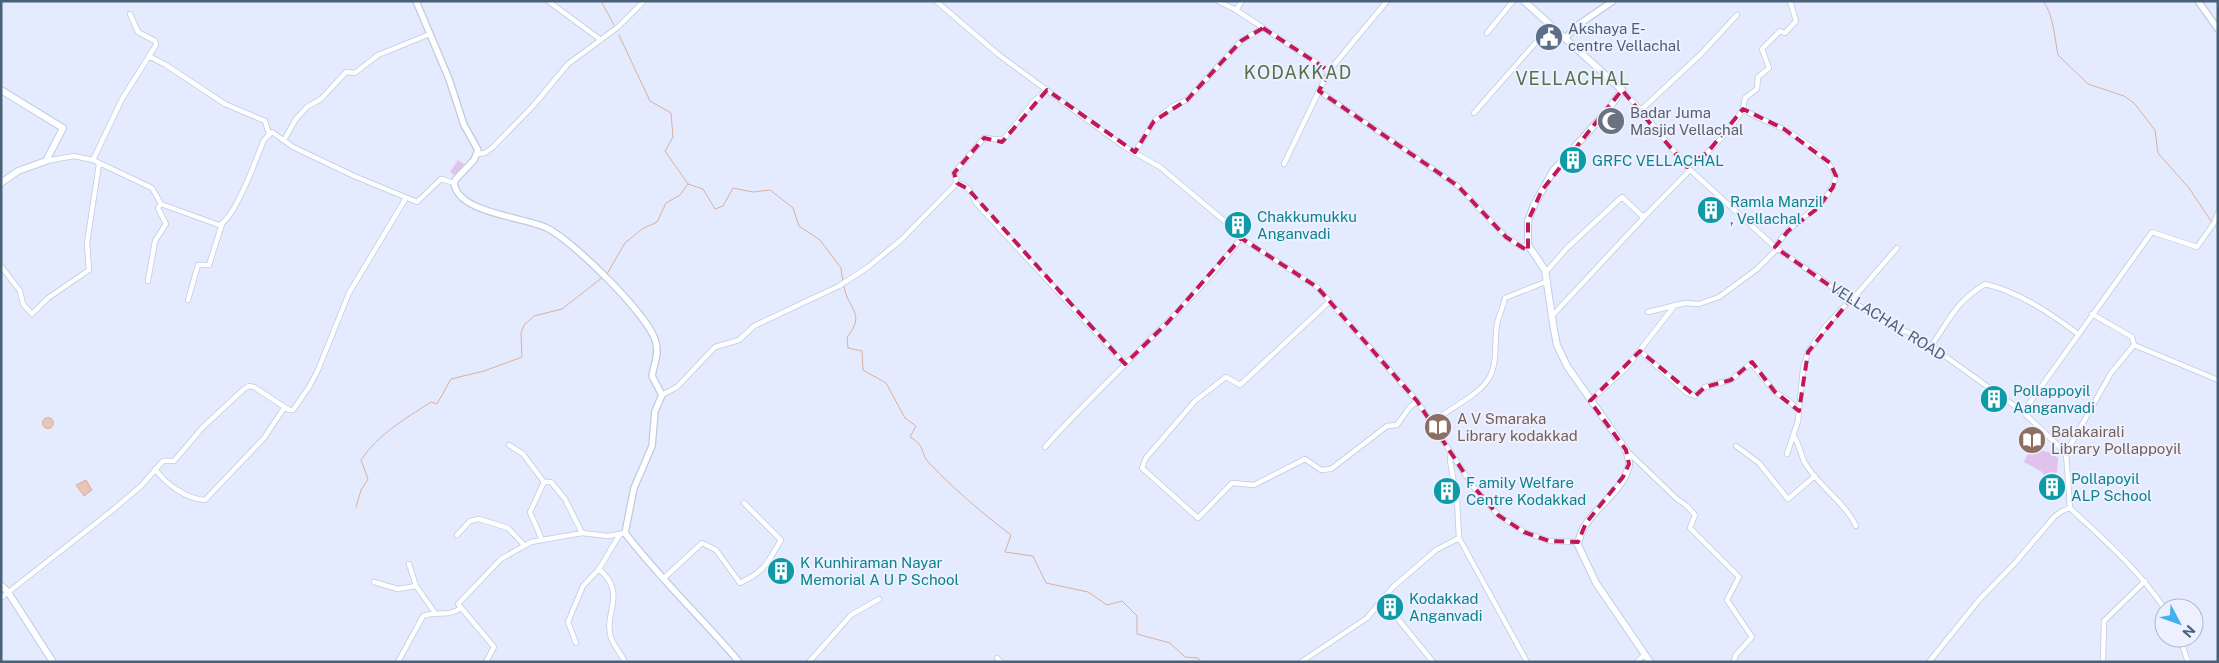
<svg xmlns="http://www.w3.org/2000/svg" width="2219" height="663" font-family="'Public Sans',sans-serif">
  <rect width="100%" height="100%" fill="#e5ebfe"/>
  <path fill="#e1c2ec" d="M 458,160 L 464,164 L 456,176 L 450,172 Z
    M 2034,449 L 2053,453 L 2058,458 L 2057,472 L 2050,480 L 2046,479 L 2042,472 L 2024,462 L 2027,455 Z"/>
  <path fill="#e9c5b8" stroke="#dbaf9e" d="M42.5 423a5.5 5.5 0 1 1 11 0a5.5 5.5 0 1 1-11 0Z
    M 86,480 L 92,490 L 84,496 L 76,485 Z"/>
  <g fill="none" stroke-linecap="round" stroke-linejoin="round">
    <path stroke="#dbaf9e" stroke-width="1" d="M 601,1 L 614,25
      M 2043,1 C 2053,12 2055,40 2058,55 L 2088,84 L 2124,96 L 2134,103 L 2155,130 L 2158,153 L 2189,188 L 2211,221
      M 619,35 L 650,101 L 671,113 L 673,137 L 665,151 L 688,184 L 703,189 L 715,209 L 723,206 L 733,188 L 753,192 L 770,190 L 793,208 L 799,226 L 820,240 L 841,268 L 843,282
      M 2216,227 L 2218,228
      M 607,274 L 625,243 L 642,229 L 657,222 L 666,203 L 680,195 L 688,184
      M 844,286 C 847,309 867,313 847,337 L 848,348 L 862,351 L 863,370 L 886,383 L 905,418 L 916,426 L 910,437 C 927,447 919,453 930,464 C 955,490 982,513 1011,535 L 1005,552 L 1033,556 L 1046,583 L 1088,592 L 1107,605 L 1122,601 L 1137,616 L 1137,634 L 1170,643 L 1185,657 L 1198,658 L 1201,662
      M 356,507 L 361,490 L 368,479 L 361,460 C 378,434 405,419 431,402 L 437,404 L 451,379 L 484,371 L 522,357 L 521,333 L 524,325 L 534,316 L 562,309 L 603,277"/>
    <defs>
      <path id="minor" d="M 548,1 L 601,40
        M 936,1 L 999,55 L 1123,146 L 1160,167 L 1228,224 L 1241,238 L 1317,287 L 1417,401 L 1472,485 L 1498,515 L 1524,532 L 1549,541 L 1578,542
        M 1218,1 L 1236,10
        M 1242,1 L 1236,10 L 1329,71 L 1319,91 L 1458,186 L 1506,237 L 1522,247 L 1528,245
        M 1487,33 L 1513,1
        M 149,56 L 166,65 L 225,104 L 265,121 L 269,134
        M 1329,71 L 1387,1
        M 1622,90 L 1641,110 L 1687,167 L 1775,247 L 1871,314 L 1889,325 L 1917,336 L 2023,412 L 2066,453 L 2070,508 C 2104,540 2138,569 2164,608
        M 1743,109 L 1745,98 L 1757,89 L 1758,77 L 1769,68 L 1762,49 L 1780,31 L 1785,33 L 1796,21 L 1790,1
        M 1641,110 L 1701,54 L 1737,15
        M 1474,113 L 1551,25
        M 284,140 L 296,119 L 307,107 L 321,99 L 346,72 L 355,73 L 378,55 L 430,34
        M 1135,152 L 1154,121 L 1173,106 L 1187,100 L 1241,41 L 1263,28
        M 478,154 L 485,153 L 493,147 L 533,106 L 568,64 L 618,27 L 644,1
        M 93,160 L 122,99 L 156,45 L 155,41 L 138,32 L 130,14
        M 46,161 L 74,156 L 93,160 L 152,188 L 161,204 L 219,225 C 236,218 256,158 264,140 L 272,132 L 293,147 L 354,176 L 417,202 L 441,179 L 454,183
        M 1284,164 L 1319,91
        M 1687,167 C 1706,158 1732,128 1743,109 C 1757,119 1771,122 1785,130 C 1805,141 1826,156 1836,176 C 1828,206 1807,211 1787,232 C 1783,236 1779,242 1775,247
        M 957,183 L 954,173 L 984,138 L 1003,140 L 1034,101 L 1047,90
        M 1,266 L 20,291 L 23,304 L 32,314 L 48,298 L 89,270 L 87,243 L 99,164
        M 1546,272 L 1567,248 L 1622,197 L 1642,216 L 1646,215 L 1690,170
        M 148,281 L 155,241 L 166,224 L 158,208 L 161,204
        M 188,300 L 198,265 L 209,265 L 222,224
        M 1330,301 L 1240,385 L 1226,377 L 1195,401 L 1146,458 L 1142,468 L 1198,518 L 1232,483 L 1254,485 L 1305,459 L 1321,470 L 1331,469 L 1387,426 L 1397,425 L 1409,408 L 1417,401
        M 1851,301 L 1897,248
        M 1648,312 L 1685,303 L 1699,304 L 1719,297 L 1757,269 L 1777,249
        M 2092,314 L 2132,337 L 2134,345
        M 1551,317 L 1646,215
        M 1931,346 C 1951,318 1954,304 1985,284 C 2019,292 2050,313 2078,334
        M 1640,351 L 1687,393 L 1695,396 L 1705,387 L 1731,380 L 1751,363 L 1775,392 L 1789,401 L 1799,411
        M 662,395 L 677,387 L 715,347 L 739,340 L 754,326 L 839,286 L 868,267 L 901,240 L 957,183 C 967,184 973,194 976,203 L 1125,364
        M 1590,401 L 1626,368 L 1675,305
        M 2023,412 L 2152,232 L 2197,247 L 2214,223 L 2218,213
        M 1431,424 C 1447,409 1479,396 1489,378 C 1498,363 1494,341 1497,324 C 1499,316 1503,307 1505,298 L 1548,281
        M 1793,435 C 1800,444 1800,454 1805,463 C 1818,486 1845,502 1856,526
        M 509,445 L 523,454 L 544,482 L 551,482 L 565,499 L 582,533
        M 1736,446 L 1759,463 L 1788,499 L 1815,476
        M 1045,447 C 1108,376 1184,314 1241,238
        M 1627,451 L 1677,499 L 1687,506 L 1695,515 L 1690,528 L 1739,577 L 1727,600 L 1752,637 L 1735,656 L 1734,662
        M 1451,452 L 1450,461 L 1457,499 L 1459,538 L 1527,662
        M 2066,453 L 2111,373 L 2134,345 L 2218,380
        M 1787,454 L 1798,421 L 1803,369 L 1808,352 L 1825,327 L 1850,300
        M 155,469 C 166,484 186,499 205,500 L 264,438 L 284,408
        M 620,534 L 599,569 C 628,595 603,611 611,638 C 614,646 621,654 625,662
        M 457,535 L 470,521 L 479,519 L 508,528 L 524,545
        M 542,540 L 530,512 L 544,482
        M 409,564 L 416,586 L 435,613
        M 663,579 L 702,543 L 716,550 L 740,583 C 765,571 767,564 781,540 L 744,503
        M 374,582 L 398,589 L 416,586
        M 1,598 L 114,509 L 141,486 L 163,461 L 174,461 L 203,427 L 244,389 L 249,386 L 254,387 L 289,410 L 293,410 L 309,387 L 318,370 L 349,293 L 406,198
        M 1398,619 L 1433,662
        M 2180,638 L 2188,662
        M 576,643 L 568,622 L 583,586 L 599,569
        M 997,658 L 1001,662
        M 398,662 L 423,616 C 437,611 449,617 461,608
        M 486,662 L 494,647 L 458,604 L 501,559 L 531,542 L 582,533 L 608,536 L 625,533
        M 809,662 L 851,615 L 879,599
        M 1301,662 L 1367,618 L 1393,587 L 1436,550 L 1459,538
        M 1637,662 L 1644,655
        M 1929,662 L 1979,600 L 2015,563 L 2054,517 L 2062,511 L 2070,508
        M 2103,662 L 2104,621 L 2145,581"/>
      <path id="tertiary" d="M 416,1 L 449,79 L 464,125 L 478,150 L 474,160 L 456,179 L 454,183 C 458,214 526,217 547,228 C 572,240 651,317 656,343 C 659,355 654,364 652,376 L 662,395 L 655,411 L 652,446 L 634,488 L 625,533 C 660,579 702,618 739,662
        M 2198,1 L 2218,29
        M 1565,38 L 1578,25 L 1613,1"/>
      <path id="secondary" d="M 1524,1 L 1622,90 L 1608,110 L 1553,171 L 1534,205 L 1528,221 L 1528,245 L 1545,270 L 1554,330 L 1557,345 L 1567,366 L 1626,450 C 1627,454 1630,461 1629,465 C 1622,497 1582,512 1578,545 L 1596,583 L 1650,662
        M 1,90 L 63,128 L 46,161 L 18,171 L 1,183
        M 1,585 L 8,592 L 53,662"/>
    </defs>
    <use href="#minor" stroke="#bdcbe1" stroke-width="6"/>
    <use href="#tertiary" stroke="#bdcbe1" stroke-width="8"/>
    <use href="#secondary" stroke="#bdcee8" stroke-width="8"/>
    <use href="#minor" stroke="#fff" stroke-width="4.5"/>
    <use href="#tertiary" stroke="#fff" stroke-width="5.5"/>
    <use href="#secondary" stroke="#fff" stroke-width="6"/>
  </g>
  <path fill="none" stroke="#c2185b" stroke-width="4" stroke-dasharray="10 6" stroke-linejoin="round" d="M 1263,28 L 1329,71 L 1319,91 L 1458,186 L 1506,237 L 1528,251 L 1528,221 L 1542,190 L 1622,90 L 1687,167 L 1708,152 L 1743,109 L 1784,129 L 1830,163 L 1836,176 L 1833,187 L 1818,208 L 1788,231 L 1775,247 L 1850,300 L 1808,352 L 1799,411 L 1775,392 L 1752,362 L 1731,380 L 1705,387 L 1695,396 L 1640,351 L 1590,401 L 1626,450 L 1629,464 L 1623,477 L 1586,523 L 1578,542 L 1549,541 L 1524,532 L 1498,515 L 1472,485 L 1417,401 L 1317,287 L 1241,238 L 1168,322 L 1125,364 L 968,189 L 957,183 L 954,173 L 984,138 L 1002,142 L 1047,90 L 1135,152 L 1154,121 L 1187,100 L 1241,41 Z"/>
  <defs>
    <symbol id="civic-disc" viewBox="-11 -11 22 22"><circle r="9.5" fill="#5c6f8a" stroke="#edf1ff"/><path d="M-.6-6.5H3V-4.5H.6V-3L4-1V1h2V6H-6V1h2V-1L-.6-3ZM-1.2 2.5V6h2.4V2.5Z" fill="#fff"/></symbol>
    <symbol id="mosque-disc" viewBox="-11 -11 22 22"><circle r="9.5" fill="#6b7280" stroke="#edf1ff"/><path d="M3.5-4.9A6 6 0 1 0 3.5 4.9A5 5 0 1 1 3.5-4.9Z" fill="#fff"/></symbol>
    <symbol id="building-disc" viewBox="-11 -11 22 22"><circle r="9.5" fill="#0f9aa8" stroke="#edf1ff"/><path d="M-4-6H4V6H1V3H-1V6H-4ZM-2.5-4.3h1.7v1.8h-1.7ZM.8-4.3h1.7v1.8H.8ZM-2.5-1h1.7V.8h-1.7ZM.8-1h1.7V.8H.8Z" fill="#fff"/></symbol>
    <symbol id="library-disc" viewBox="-11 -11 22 22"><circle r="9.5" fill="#8d6e63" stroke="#edf1ff"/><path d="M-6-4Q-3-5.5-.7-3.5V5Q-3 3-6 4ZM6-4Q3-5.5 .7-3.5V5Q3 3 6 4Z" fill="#fff"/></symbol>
  </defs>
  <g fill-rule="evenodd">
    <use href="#civic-disc" x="1533" y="21" width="32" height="32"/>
    <use href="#mosque-disc" x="1595" y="105" width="32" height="32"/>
    <use href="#building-disc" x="1557" y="144" width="32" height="32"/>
    <use href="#building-disc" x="1695" y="194" width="32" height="32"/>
    <use href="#building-disc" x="1222" y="209" width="32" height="32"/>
    <use href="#building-disc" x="1978" y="383" width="32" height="32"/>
    <use href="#library-disc" x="1422" y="411" width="32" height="32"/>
    <use href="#library-disc" x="2016" y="424" width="32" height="32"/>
    <use href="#building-disc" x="2036" y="471" width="32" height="32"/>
    <use href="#building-disc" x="1431" y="475" width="32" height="32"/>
    <use href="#building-disc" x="765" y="555" width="32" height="32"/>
    <use href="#building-disc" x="1374" y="591" width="32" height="32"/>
  </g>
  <g text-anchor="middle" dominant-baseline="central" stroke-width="4" stroke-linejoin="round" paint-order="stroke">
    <g font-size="15" fill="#4e5e75" stroke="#edf1ff" text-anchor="start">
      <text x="1568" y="28">Akshaya E-<tspan x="1568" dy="17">centre Vellachal</tspan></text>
    </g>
    <g font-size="15" fill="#5b616d" stroke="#edf1ff" text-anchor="start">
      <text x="1630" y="112">Badar Juma<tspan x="1630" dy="17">Masjid Vellachal</tspan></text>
    </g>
    <g font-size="15" fill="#0d838f" stroke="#edf1ff" text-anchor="start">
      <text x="1592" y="160">GRFC VELLACHAL</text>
      <text x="1730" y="201">Ramla Manzil<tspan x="1730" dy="17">, Vellachal</tspan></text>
      <text x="1257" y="216">Chakkumukku<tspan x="1257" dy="17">Anganvadi</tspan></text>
      <text x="2013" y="390">Pollappoyil<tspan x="2013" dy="17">Aanganvadi</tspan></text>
      <text x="2071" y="478">Pollapoyil<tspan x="2071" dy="17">ALP School</tspan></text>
      <text x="1466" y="482">F amily Welfare<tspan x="1466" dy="17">Centre Kodakkad</tspan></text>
      <text x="800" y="562">K Kunhiraman Nayar<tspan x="800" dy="17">Memorial A U P School</tspan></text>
      <text x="1409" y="598">Kodakkad<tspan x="1409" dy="17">Anganvadi</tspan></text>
    </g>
    <g font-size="15" fill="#486178" stroke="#edf1ff">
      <text transform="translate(1888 321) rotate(32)">VELLACHAL ROAD</text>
    </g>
    <g font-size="15" fill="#785e54" stroke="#edf1ff" text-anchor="start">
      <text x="1457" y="418">A V Smaraka<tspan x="1457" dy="17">Library kodakkad</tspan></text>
      <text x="2051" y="431">Balakairali<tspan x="2051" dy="17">Library Pollappoyil</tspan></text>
    </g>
    <g font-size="18" letter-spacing="1" fill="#53724a" stroke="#edf1ff">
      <text x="1298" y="72">KODAKKAD</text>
      <text x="1573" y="78">VELLACHAL</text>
    </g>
  </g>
  <rect width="2219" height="663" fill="none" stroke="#486178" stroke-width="5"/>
  <g transform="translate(2179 623) rotate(131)"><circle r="24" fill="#edf1ff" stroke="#abb7c9"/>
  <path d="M0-4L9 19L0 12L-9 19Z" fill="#43b1ee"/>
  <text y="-8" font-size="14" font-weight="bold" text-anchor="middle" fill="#486178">N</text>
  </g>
</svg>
